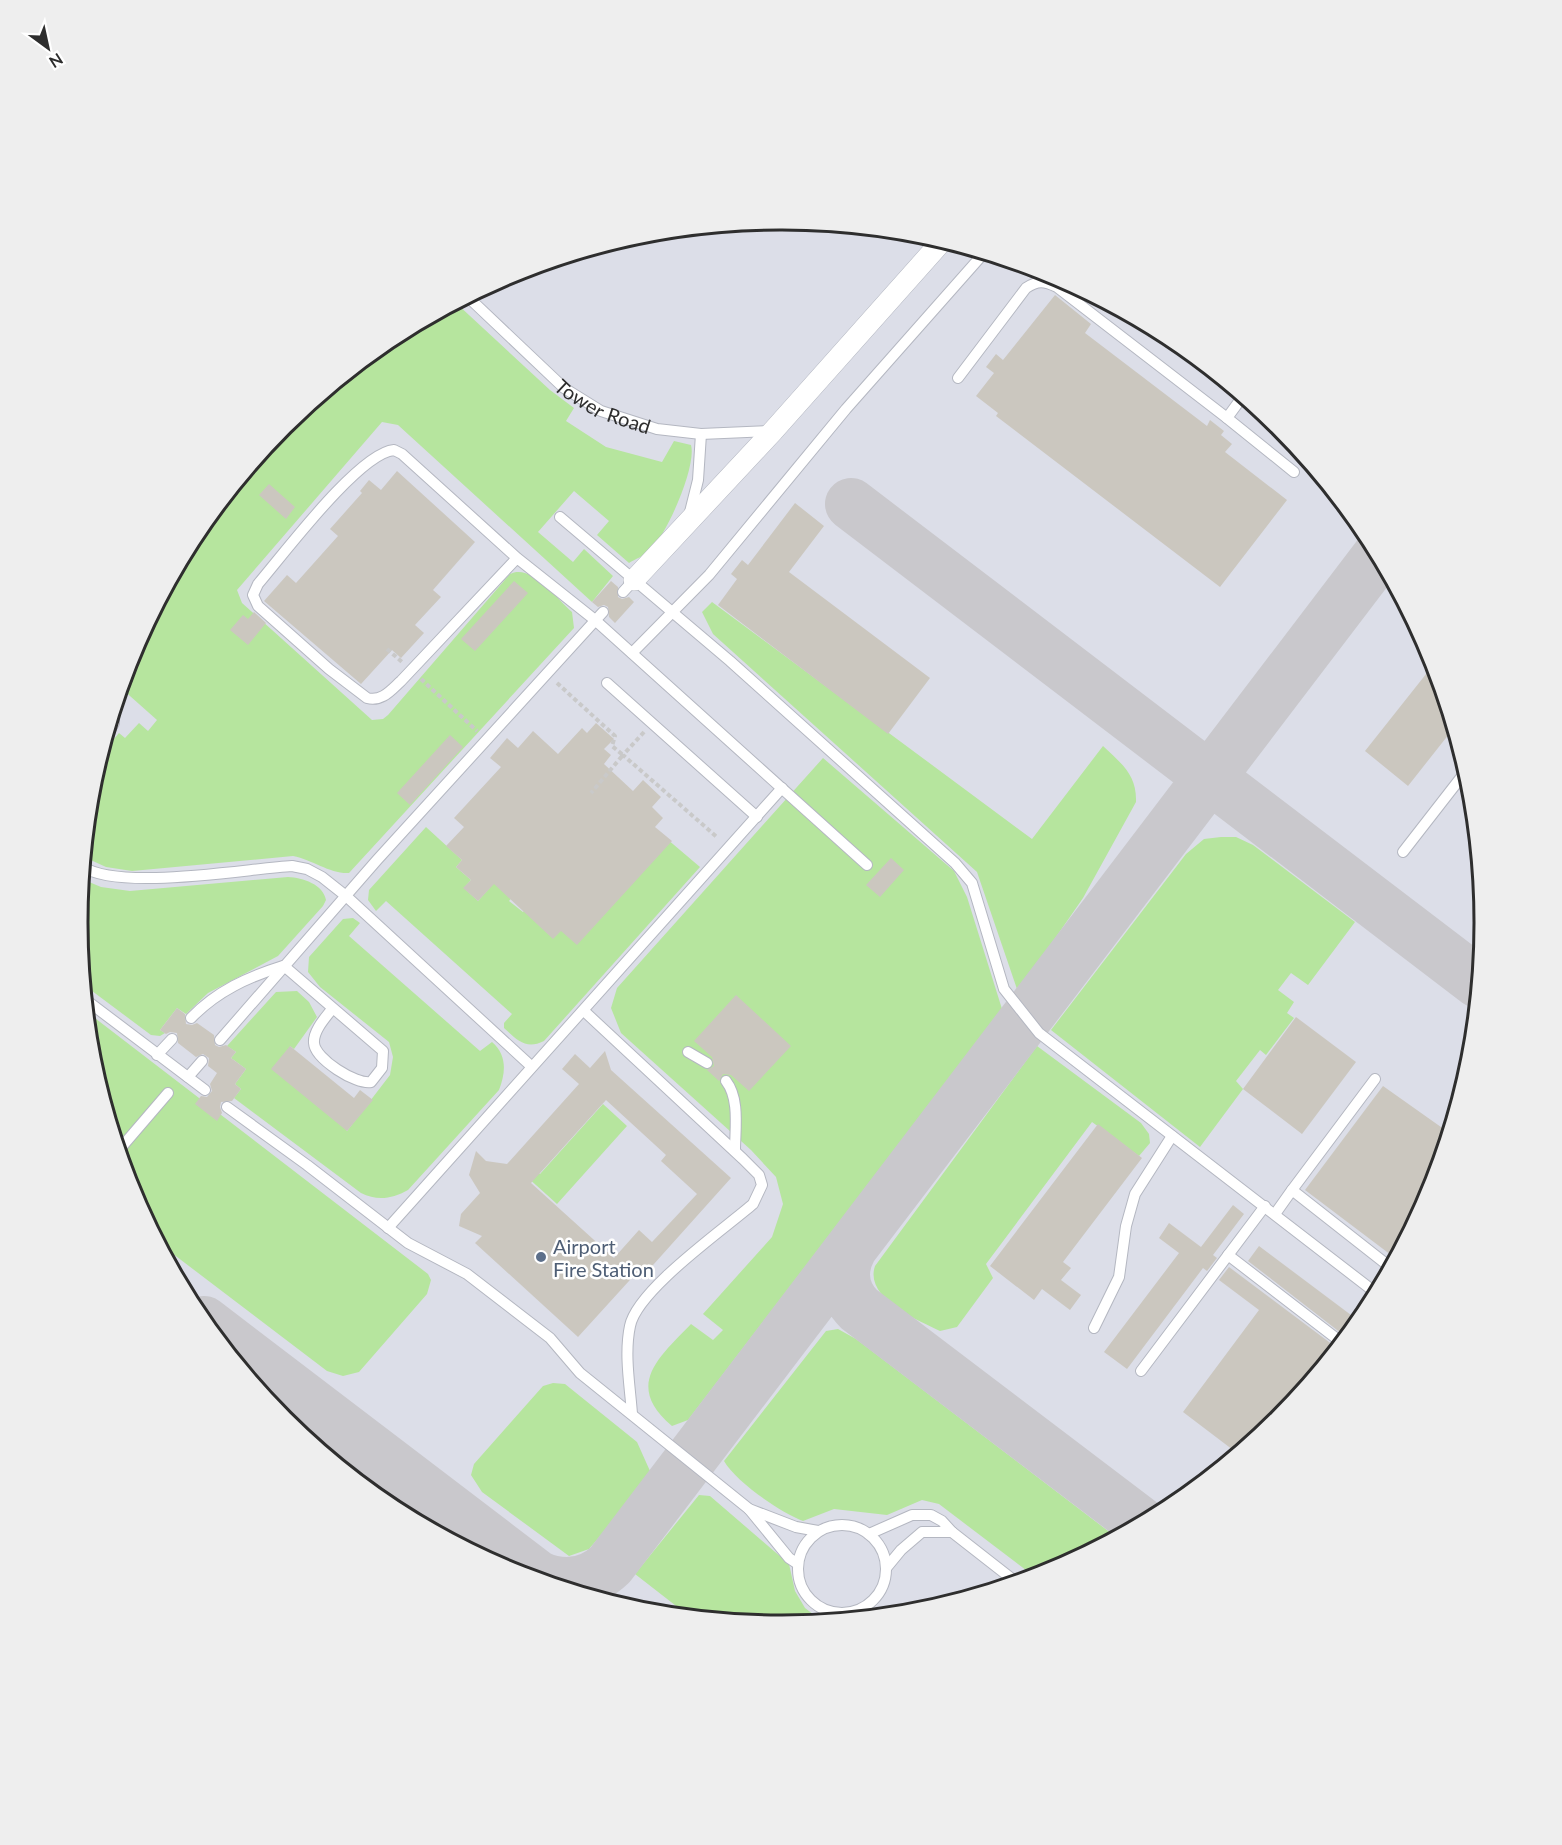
<svg xmlns="http://www.w3.org/2000/svg" width="1562" height="1845" font-family="Lato,sans-serif">
  <rect width="100%" height="100%" fill="#efe9e1"/>
  <path fill="#dcdee8" d="M80 922a701 701 0 1 1 1402 0a701 701 0 1 1-1402 0Z"/>
  <path fill="#b6e59e" d="M 456,303 L 550,390 L 574,408 L 566,421 L 606,447 L 662,462 L 674,441 L 691,445 C 697,466 666,537 649,551 C 644,556 635,559 629,563 L 597,535 L 609,521 L 574,491 L 538,532 L 573,562 L 584,549 L 613,576 L 592,602 L 398,425 L 382,422 L 237,590 L 242,603 L 372,720 L 383,719 L 388,715 L 510,574 C 531,563 557,599 572,612 L 574,628 L 349,873 C 330,874 313,860 293,856 L 132,871 L 106,867 L 84,857 L 92,785 L 101,754 L 119,733 L 125,738 L 139,723 L 148,731 L 157,720 L 121,688 L 132,653 L 197,532 L 284,425 L 391,338 Z
    M 712,602 L 1032,839 L 1103,746 C 1122,764 1137,775 1136,802 L 1083,898 L 1018,992 L 977,872 L 713,634 L 702,612 Z
    M 823,758 L 954,871 L 967,897 L 1002,1009 L 688,1420 L 672,1426 C 625,1386 657,1359 691,1324 L 713,1340 L 723,1330 L 703,1314 L 772,1237 L 783,1204 L 776,1177 L 751,1150 L 621,1033 L 611,1008 L 617,988 Z
    M 426,827 L 462,860 L 456,867 L 471,880 L 464,888 L 478,901 L 538,832 L 555,848 L 509,901 L 523,912 L 531,903 L 667,839 L 700,867 L 544,1041 C 526,1050 517,1040 504,1028 L 504,1023 L 512,1014 L 386,901 L 376,911 L 368,900 L 369,890 Z
    M 1221,837 L 1236,837 L 1253,845 L 1355,922 L 1308,985 L 1291,973 L 1278,990 L 1294,1002 L 1287,1013 L 1294,1018 L 1266,1055 L 1260,1050 L 1236,1081 L 1243,1089 L 1200,1147 L 1051,1030 L 1186,854 L 1204,839 Z
    M 288,877 C 303,878 323,884 326,900 L 323,906 L 278,956 L 208,993 L 186,1014 L 177,1008 L 160,1030 L 165,1033 L 160,1036 L 151,1035 L 84,985 L 78,922 L 82,879 L 101,887 L 130,891 Z
    M 353,918 L 360,923 L 349,936 L 480,1051 L 492,1042 C 507,1055 506,1072 499,1090 L 408,1190 C 392,1199 377,1201 361,1193 L 234,1098 L 241,1089 L 235,1084 L 246,1069 L 231,1058 L 236,1052 L 227,1046 L 276,992 L 297,991 L 309,1002 L 317,1017 L 294,1049 L 290,1046 L 347,1131 L 390,1075 L 393,1057 L 389,1042 L 320,987 L 308,972 L 309,957 L 343,919 Z
    M 87,1012 L 428,1274 L 431,1280 L 427,1294 L 359,1372 L 343,1376 L 327,1371 L 160,1244 L 131,1191 L 91,1059 Z
    M 1037,1046 L 1141,1123 L 1149,1134 L 1150,1143 L 1139,1156 L 1092,1122 L 986,1264 L 993,1278 L 957,1327 L 940,1331 C 917,1320 864,1298 875,1266 Z
    M 603,1104 L 627,1126 L 557,1204 L 526,1176 L 533,1169 L 540,1174 Z
    M 838,1329 L 856,1339 L 1116,1537 L 1050,1572 L 1035,1577 L 939,1504 L 922,1500 L 887,1515 L 834,1509 L 803,1521 C 780,1512 736,1482 724,1461 L 826,1331 Z
    M 553,1383 L 565,1384 L 637,1442 L 650,1471 L 644,1485 L 589,1549 L 569,1556 L 482,1492 L 471,1475 L 474,1464 L 543,1386 Z
    M 699,1495 L 710,1496 L 789,1564 L 795,1591 L 805,1608 L 822,1621 L 781,1625 L 689,1616 L 635,1574 Z"/>
  <g fill="none" stroke-linecap="round" stroke-linejoin="round">
    <path stroke="#c9c8cc" stroke-width="52" d="M 851,504 L 1478,982
      M 851,1249 C 840,1269 842,1292 859,1309 L 1141,1523
      M 204,1322 L 545,1582
      M 537,1576 C 563,1588 590,1584 610,1565 L 1378,556"/>
  </g>
  <path fill="#cbc7bf" fill-rule="evenodd" d="M 1055,295 L 1091,324 L 1085,333 L 1207,426 L 1210,420 L 1224,431 L 1221,435 L 1232,444 L 1225,452 L 1287,500 L 1220,587 L 996,416 L 998,413 L 976,396 L 994,373 L 986,367 L 996,354 L 1003,360 Z
    M 397,471 L 475,542 L 433,590 L 441,597 L 415,625 L 424,633 L 401,658 L 392,650 L 361,684 L 264,601 L 287,575 L 296,583 L 338,536 L 330,529 L 362,493 L 360,491 L 369,480 L 381,490 Z
    M 269,484 L 295,507 L 286,519 L 259,495 Z
    M 795,503 L 824,526 L 789,572 L 930,678 L 888,734 L 718,605 L 737,579 L 731,574 L 742,560 L 748,565 Z
    M 514,581 L 528,593 L 475,651 L 461,639 Z
    M 611,581 L 618,587 L 618,597 L 622,599 L 629,597 L 634,602 L 615,623 L 609,617 L 608,607 L 604,605 L 598,607 L 592,602 Z
    M 254,612 L 266,623 L 248,645 L 230,630 L 243,615 L 248,619 Z
    M 1434,664 L 1453,729 L 1408,786 L 1365,751 Z
    M 596,723 L 614,739 L 604,749 L 611,755 L 604,764 L 633,791 L 643,780 L 661,797 L 652,807 L 663,818 L 655,827 L 672,841 L 577,945 L 561,931 L 553,939 L 494,884 L 478,901 L 463,888 L 471,880 L 456,867 L 462,860 L 446,846 L 464,827 L 454,818 L 501,767 L 490,758 L 507,738 L 518,748 L 533,731 L 558,754 L 582,728 L 587,733 Z
    M 450,735 L 463,747 L 410,805 L 397,793 Z
    M 891,858 L 904,870 L 880,897 L 866,885 Z
    M 736,995 L 791,1046 L 749,1091 L 731,1075 L 723,1074 L 719,1081 L 707,1070 L 714,1066 L 712,1057 L 694,1041 Z
    M 177,1008 L 185,1014 L 186,1024 L 192,1025 L 197,1023 L 214,1035 L 215,1045 L 219,1047 L 226,1045 L 236,1052 L 231,1058 L 246,1069 L 235,1084 L 241,1089 L 232,1101 L 221,1102 L 220,1107 L 222,1113 L 217,1121 L 195,1104 L 201,1096 L 207,1097 L 212,1091 L 210,1084 L 217,1073 L 208,1066 L 209,1058 L 203,1054 L 196,1057 L 178,1043 L 177,1033 L 170,1032 L 166,1034 L 160,1030 Z
    M 1296,1017 L 1356,1062 L 1302,1134 L 1243,1089 Z
    M 290,1046 L 354,1098 L 360,1090 L 373,1100 L 347,1131 L 271,1069 Z
    M 605,1051 L 611,1070 L 731,1178 L 645,1274 L 639,1270 L 578,1337 L 475,1243 L 482,1236 L 459,1226 L 461,1214 L 480,1193 L 469,1175 L 476,1151 L 486,1161 L 507,1164 L 579,1084 L 562,1069 L 575,1054 L 590,1068 ZM 606,1100 L 666,1155 L 661,1161 L 697,1194 L 652,1242 L 639,1230 L 614,1258 L 531,1183 Z
    M 1383,1086 L 1448,1132 L 1430,1192 L 1395,1258 L 1305,1190 Z
    M 1098,1124 L 1142,1158 L 1063,1262 L 1071,1268 L 1061,1280 L 1081,1295 L 1070,1310 L 1042,1289 L 1034,1300 L 990,1266 Z
    M 1233,1205 L 1244,1214 L 1213,1255 L 1217,1258 L 1207,1271 L 1203,1268 L 1127,1369 L 1104,1352 L 1179,1253 L 1159,1238 L 1169,1223 L 1201,1247 Z
    M 1259,1246 L 1359,1321 L 1346,1337 L 1248,1261 Z
    M 1229,1267 L 1337,1348 L 1278,1420 L 1237,1453 L 1183,1412 L 1259,1310 L 1219,1280 Z"/>
  <g fill="none" stroke-linecap="round" stroke-linejoin="round">
    <defs>
      <g id="lane">
        <path id="s1" d="M 468,297 L 564,388 L 601,411 L 657,429 L 701,434 L 772,431"/>
        <path d="M 958,378 L 1026,288 C 1038,280 1044,281 1057,287 L 1227,418"/>
        <path d="M 1243,396 L 1227,418 L 1294,472"/>
        <path d="M 689,516 L 698,480 L 701,434"/>
        <path d="M 560,517 L 730,661 L 955,863 L 972,883 L 1004,989 L 1039,1033 L 1376,1293"/>
        <path d="M 517,558 L 401,681 C 391,690 382,702 367,698 L 329,669 L 258,606 L 253,595 L 258,584 C 283,555 359,453 394,450 L 402,454 L 517,558 L 595,620 L 867,865"/>
        <path d="M 623,592 L 634,580"/>
        <path d="M 632,653 L 709,575 L 846,409 L 984,253"/>
        <path d="M 607,683 L 757,817"/>
        <path d="M 107,736 L 114,723 L 114,710"/>
        <path d="M 1403,852 L 1466,771"/>
        <path d="M 83,867 C 121,891 244,869 292,866 L 307,869 L 322,877 L 346,896 L 531,1066"/>
        <path d="M 284,966 L 383,1051 L 382,1068 L 371,1082 C 356,1085 315,1059 314,1043 C 313,1031 325,1018 332,1009"/>
        <path d="M 86,1000 L 205,1090"/>
        <path d="M 584,1011 L 743,1159 L 759,1175 L 762,1185 L 753,1204 C 723,1230 637,1290 630,1326 C 624,1354 630,1386 632,1414"/>
        <path d="M 191,1018 C 217,991 248,977 283,966"/>
        <path d="M 220,1040 L 377,860 L 603,612"/>
        <path d="M 688,1052 L 707,1063"/>
        <path d="M 157,1055 L 172,1039"/>
        <path d="M 188,1077 L 202,1061"/>
        <path d="M 1375,1079 L 1292,1190 L 1390,1267"/>
        <path d="M 726,1081 C 740,1099 735,1129 735,1151"/>
        <path d="M 227,1107 L 307,1165 L 408,1243 L 467,1274 L 550,1338 L 580,1373 L 749,1509 L 796,1527 L 818,1531"/>
        <path d="M 119,1150 L 168,1093"/>
        <path d="M 1275,1214 L 1292,1190"/>
        <path d="M 388,1228 L 782,788"/>
        <path d="M 1228,1255 L 1341,1342"/>
        <path d="M 1094,1328 L 1119,1277 L 1126,1226 L 1135,1194 L 1172,1136"/>
        <path d="M 1141,1371 L 1265,1206"/>
        <path d="M 749,1509 L 789,1558 L 798,1564"/>
        <circle cx="842" cy="1569" r="44"/>
        <path d="M 869,1534 L 912,1515 L 931,1515 L 942,1521 L 952,1532 L 1016,1582"/>
        <path d="M 887,1567 L 901,1550 L 922,1532 L 952,1532"/>
      </g>
      <path id="street" d="M 634,580 L 773,431 L 943,240"/>
    </defs>
    <use href="#lane" stroke="#b4b7c1" stroke-width="12"/>
    <use href="#street" stroke="#b4b7c1" stroke-width="22"/>
    <path stroke="#c9c9c9" stroke-width="4" stroke-dasharray="4.5 3" stroke-linecap="butt" d="M 387,649 L 402,662
      M 421,679 L 477,731
      M 557,683 L 615,736 L 612,746 L 623,755 L 591,793
      M 644,732 L 623,755 L 718,838"/>
    <use href="#lane" stroke="#fff" stroke-width="10"/>
    <use href="#street" stroke="#fff" stroke-width="21"/>
  </g>
  <circle fill="#5c6f8a" stroke="#fff" stroke-width="2" cx="541" cy="1257" r="6"/>
  <g text-anchor="middle" dominant-baseline="central" stroke-width="5" stroke-linejoin="round" paint-order="stroke">
    <g font-size="20" fill="#2e2e2e" stroke="#fff">
      <text stroke="none"><textPath href="#s1" startOffset="176">Tower Road</textPath></text>
    </g>
    <g font-size="20" fill="#4e5e75" stroke="#fff" text-anchor="start">
      <text x="553" y="1246">Airport<tspan x="553" dy="23">Fire Station</tspan></text>
    </g>
  </g>
  <path d="M0 0H1562V1845H0ZM780 230H782A692 692 0 0 1 1474 922V923A692 692 0 0 1 782 1615H780A692 692 0 0 1 88 923V922A692 692 0 0 1 780 230Z" fill="#eee" fill-rule="evenodd"/>
  <path fill="none" stroke="#2e2e2e" stroke-width="3" d="M780 230H782A692 692 0 0 1 1474 922V923A692 692 0 0 1 782 1615H780A692 692 0 0 1 88 923V922A692 692 0 0 1 780 230Z"/>
  <g transform="translate(48 48) rotate(147)" stroke="#ffffff" stroke-width="4.5" paint-order="stroke">
  <path d="M0-4.5L10 22L0 15L-10 22Z" fill="#2e2e2e"/>
  <text y="-9" font-size="16" font-weight="bold" text-anchor="middle" fill="#2e2e2e">N</text>
  </g>
</svg>
